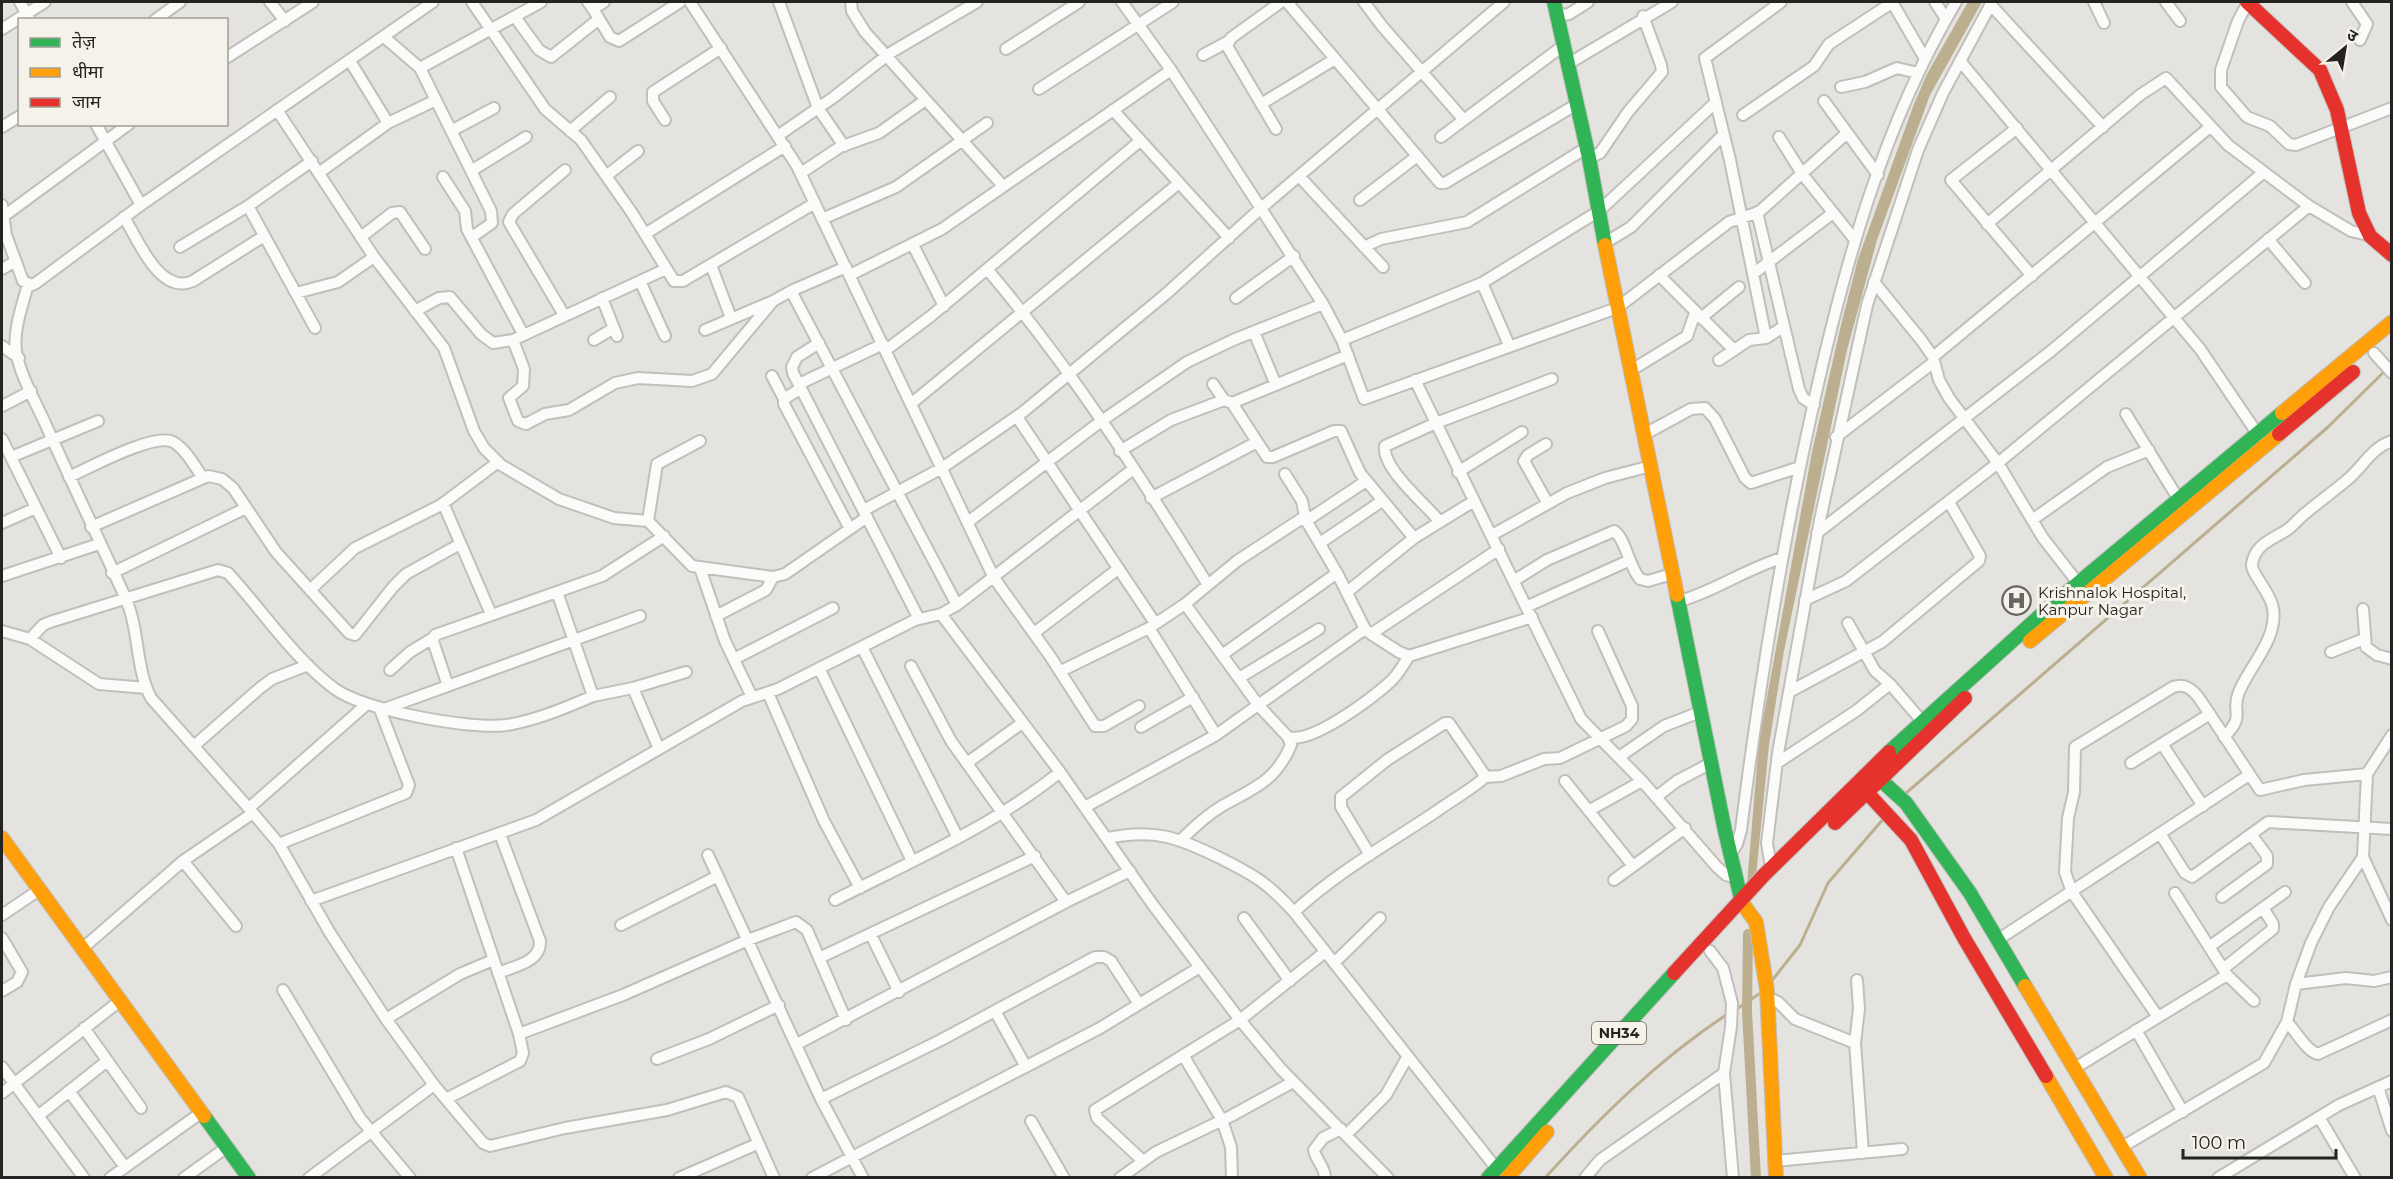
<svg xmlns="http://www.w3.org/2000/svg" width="2393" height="1179" font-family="Montserrat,'Noto Sans Devanagari',sans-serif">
  <rect width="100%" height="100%" fill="#e5e3df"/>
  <path fill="#bcaf8f" d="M 1968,2 L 1982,2 L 1930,95 L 1877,240 L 1847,350 L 1784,651 L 1769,745 L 1756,876 L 1747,884 L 1759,741 L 1812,452 L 1841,325 L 1858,259 L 1914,104 L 1927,74 Z"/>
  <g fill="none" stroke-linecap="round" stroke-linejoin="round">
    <path stroke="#bcaf8f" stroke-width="3" d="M 1905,794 L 2328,427 L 2392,364
      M 1770,983 L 1800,945 L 1828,883 L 1885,817
      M 1735,1010 L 1762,992
      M 1545,1178 C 1601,1116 1659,1059 1729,1013"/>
    <path stroke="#bcaf8f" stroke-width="10" d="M 1748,934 L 1747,1011 L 1756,1178"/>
    <defs>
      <path id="street" d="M 20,2 L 29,19
        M 270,2 L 285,21
        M 472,2 L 545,109 L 581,140 L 632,213 L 674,281 L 683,281 L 815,203
        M 588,2 L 593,9 L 604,2
        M 690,2 L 797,166 L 994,578 L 1050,656 L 1095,726 L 1104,726 L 1139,706
        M 779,2 L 818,108 L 844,146
        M 851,2 L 852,11 L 865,32 L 1003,186
        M 1122,2 L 1171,70 L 1323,304 L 1342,340 L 1364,399 L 1617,308 L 1729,222 L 1759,212 L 1846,134
        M 1287,2 L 1440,183 L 1445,183 L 1577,104
        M 1364,2 L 1382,26 L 1463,119
        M 1892,2 L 1924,57
        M 1935,2 L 1946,19
        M 2094,2 L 2104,23
        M 2166,2 L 2180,21
        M 2248,2 L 2238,21 L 2221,70 L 2221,87 L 2247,117 L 2270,126 L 2289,144 L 2296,145 L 2392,108
        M 2352,2 L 2367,24 L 2360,40
        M 1990,4 L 2103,127
        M 593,9 L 610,37 L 619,41 L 680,2
        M 1557,16 L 1569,14 L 1588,2
        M 515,17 L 539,50 L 551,57 L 599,19
        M 155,20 L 180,2
        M 2,29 L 45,2
        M 384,37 L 420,68 L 491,211 L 492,223 L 472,237
        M 1006,49 L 1079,2
        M 1203,55 L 1229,41
        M 226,58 L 313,2
        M 350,61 L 388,123
        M 1960,61 L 2200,349 L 2259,436
        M 1568,64 L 1672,2
        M 420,68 L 541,2
        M 1841,87 L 1865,82 L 1897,68 L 1918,73
        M 1039,89 L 1173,2
        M 1824,101 L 1878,175
        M 1261,104 L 1335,59
        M 277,110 L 374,257 L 444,348 L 474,431 L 484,448 L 501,465 L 559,499 L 614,518 L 648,521 L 692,566 L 773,577 L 785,574 L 867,517
        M 1113,110 L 1229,238
        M 1743,115 L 1814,66 L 1829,44 L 1893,2
        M 665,120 L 653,101 L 653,92 L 721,48
        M 96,124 L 141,205
        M 2,127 L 20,116
        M 2017,128 L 1951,180 L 2032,276
        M 1276,129 L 1227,46 L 1231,38 L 1281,2
        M 451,131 L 494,108
        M 570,131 L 610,97
        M 779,135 L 834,97 L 890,53 L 977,2
        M 1441,137 L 1564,45
        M 1779,137 L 1803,175 L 1855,240
        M 1589,158 L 1600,153 L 1628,112 L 1662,72 L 1661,65 L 1643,16
        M 471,171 L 526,137
        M 320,172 L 388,123 L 436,100
        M 801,173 L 840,147 L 879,133 L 924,101
        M 606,176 L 638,151
        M 1299,176 L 1383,267
        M 443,177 L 465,211 L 467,229 L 523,334
        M 1360,200 L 1416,157
        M 2,205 L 6,235 L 23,281 L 32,285 L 36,283 L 141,205 L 433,2
        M 248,206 L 315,328
        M 1757,212 L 1799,389 L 1803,398 L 1814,405
        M 4,216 L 129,124
        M 124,217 C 138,240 160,296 193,281 L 264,236
        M 822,219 L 896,187 L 987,123
        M 1987,224 L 2140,95 L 2166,78 L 2228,145 L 2309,206 L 2351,231 L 2368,235
        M 645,234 L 785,146
        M 361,237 L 392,213 L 400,212 L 425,249
        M 2268,239 L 2305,283
        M 1605,243 L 1631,227 L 1723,135
        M 913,245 L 944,306
        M 180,247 L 248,206 L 312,161
        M 1364,247 L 1381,239 L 1467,222 L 1586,148
        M 711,265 L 731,318
        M 846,267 L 791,291 L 957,605
        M 2,269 L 16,261
        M 666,269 L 513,340 L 524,369 L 523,386 L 509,398 L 518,421 L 526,424 L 545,414 L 569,410 L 615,383 L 638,378 L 692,381 L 712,374 L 773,301 L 791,291
        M 987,269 C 1070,367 1141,477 1208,585
        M 1753,274 L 1833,213
        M 850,275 L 942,229 L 1171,70
        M 1659,275 L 1734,350
        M 640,281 L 665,336
        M 1874,282 L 1922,341 L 1933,357 L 1939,380 L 1949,398 L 1998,463 L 2043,538 L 2078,583
        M 1482,283 L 1509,345
        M 28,284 C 23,304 13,329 16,351 C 20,375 35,401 45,423 C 71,481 99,539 125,597 C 140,630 135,667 151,698 L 253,813
        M 296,293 L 338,282 L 374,257
        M 602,298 L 617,336
        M 1236,298 L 1294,256
        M 415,311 L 439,298 L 450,297 L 481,334 L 493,343 L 513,340
        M 564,315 L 509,222 L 513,214 L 565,170
        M 1701,318 L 1739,287
        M 705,330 L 771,302
        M 1254,332 L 1276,385
        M 1766,338 L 1730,160 L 1705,58 L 1781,2
        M 594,340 L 614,328
        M 1342,340 L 1482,283 L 1599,211 L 1716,102
        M 819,343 L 797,357 L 792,367 L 793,373 L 919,619
        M 2,346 L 19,358
        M 886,350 L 931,316 L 1140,141
        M 2374,353 L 2392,373
        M 1933,357 L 2210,127
        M 1719,360 L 1749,340 L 1766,338 L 1783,327
        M 1630,371 L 1687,336 L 1695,313
        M 772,376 L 784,399
        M 1415,380 L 1581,719 L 1642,781 L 1717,867 L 1726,875 L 1735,877
        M 799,384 L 883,344
        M 1213,384 L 1224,400 L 1232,403 L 1267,457 L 1273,457 L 1334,431 L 1341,431 L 1360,473 L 1414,538
        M 801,388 L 784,399 L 784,404 L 850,529
        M 912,403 L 1179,183
        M 1232,403 L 1348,355
        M 2,406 L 31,391
        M 2126,414 L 2179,500
        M 1017,417 L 1155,623
        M 1645,434 L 1691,409 L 1705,408 L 1715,419 L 1745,478 L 1751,483 L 1800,467
        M 1836,437 L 1934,362
        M 2,439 L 61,558
        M 1546,444 L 1528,455 L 1524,461 L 1547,502
        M 1120,451 L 1171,420 L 1224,400
        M 11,457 L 98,421
        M 1458,472 L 1522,432
        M 1285,474 L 1302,501 L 1306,521 L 1366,481
        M 69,477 C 89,468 155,432 173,442 C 186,449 195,467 203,478
        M 1151,498 L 1257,442
        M 443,503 L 491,614
        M 864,510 L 942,468 L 1023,412 L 1166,294 L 1260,209 L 1504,2
        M 2032,520 L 2107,467 L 2149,450
        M 648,521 L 657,464 L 700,441
        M 968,522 L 1100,422 L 1187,362 L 1233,340 L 1323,304
        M 1440,522 C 1427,505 1381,468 1385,446 L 1436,423 L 1552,379
        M 2,523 L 36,508
        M 91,527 L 208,476 L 222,479 L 233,488 L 276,552 L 349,633 L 355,635 L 393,587 L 406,574 L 460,544
        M 1817,533 L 2051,351 L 2264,172
        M 1492,535 L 1567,493 L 1605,478 L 1651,466
        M 1320,543 L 1382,501
        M 700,568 L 725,641 L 752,697
        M 112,573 L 246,508
        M 2,576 L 99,544
        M 1515,580 L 1547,560 L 1614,531 C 1625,537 1629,567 1640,579 L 1648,581 L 1672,574
        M 310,590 L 355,548 L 441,505 L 498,462
        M 557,592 L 593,696 L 633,688 L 686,672
        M 1347,592 L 1414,538 L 1474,501
        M 1805,600 L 1846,581 L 1998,463 L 2309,206
        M 1677,602 C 1714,592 1745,569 1782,558
        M 1185,604 L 1259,706 L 1288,737 C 1312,744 1371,699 1390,682 C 1398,675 1403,665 1409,656
        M 1528,606 L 1628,561
        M 2363,609 L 2366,647 L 2377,655 L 2392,659
        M 941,614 L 1060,772 L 1153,905 L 1240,1020 L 1281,1069 L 1388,1178
        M 716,616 L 766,590 L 773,577
        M 1848,623 L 1875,671 L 1890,684 L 1921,720
        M 1149,628 L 1216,735
        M 2,631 L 30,639 L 99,684 L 146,688
        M 1034,633 L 1118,569
        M 1371,634 L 1399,652 L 1409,656 L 1532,617
        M 30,639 L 43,625 L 50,622 L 218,570 L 228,573 L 236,582 C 266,616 298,662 335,689 C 364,710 470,730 507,725 C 537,720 565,708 593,696
        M 862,647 L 958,838
        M 2331,652 L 2364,639
        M 1222,655 L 1337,573
        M 734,659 L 833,608
        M 911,666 L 951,741 L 1066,902
        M 819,668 L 912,861
        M 390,670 L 410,652 L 433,638
        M 1061,671 L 1149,628 L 1185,604 L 1237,561 L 1301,519 L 1307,522 L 1337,573 L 1365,629 L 1371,634 L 1499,549
        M 1239,678 L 1319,629
        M 448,686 L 433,641 L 435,635 L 602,576 L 664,536
        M 633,688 L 659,749
        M 1789,692 L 1882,642 L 1979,561 L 1980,556 L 1949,502
        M 768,693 L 824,821 L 860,888
        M 387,708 L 640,616
        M 1141,727 L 1193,697
        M 2392,735 L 2367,774 L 2363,857 L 2392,920
        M 2224,737 C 2247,714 2230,713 2239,692 C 2250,665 2278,639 2273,608 C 2271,593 2250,572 2252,564 C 2255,544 2273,539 2287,530 C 2294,525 2300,517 2307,512 C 2320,501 2334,491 2347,480 C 2363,467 2371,448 2392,441
        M 2162,744 L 2203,806
        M 195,745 L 260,688 L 272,679 L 308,665
        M 1619,757 L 1664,726 L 1700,712
        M 967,763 L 1022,723
        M 1777,763 L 1856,711 L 1890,684
        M 2131,763 L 2210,714
        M 1483,777 L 1501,776 L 1544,759 L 1560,758 L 1626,726 L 1632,719 L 1632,706 L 1598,631
        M 1565,781 L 1633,866
        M 1656,797 L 1677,781 L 1711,763
        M 1085,807 L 1216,735 L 1365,629
        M 249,808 L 367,704
        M 1590,810 L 1642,781
        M 2161,835 L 2185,873 L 2192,877 L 2268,822 L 2392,829
        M 1108,838 C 1155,828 1179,838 1220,858 C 1254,875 1268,883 1294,912 L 1496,1168
        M 1182,839 C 1194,827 1207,815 1222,806 C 1254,788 1275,782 1291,745 L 1288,737
        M 279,844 L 406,793 L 409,785 L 379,707
        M 456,848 L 519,1034 L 623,995 L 748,940 L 796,922 L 807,930 L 846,1020
        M 708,855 L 821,1099 L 863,1178
        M 1730,855 L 1737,844 L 1741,830 C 1759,687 1782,546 1813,406 C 1844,266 1883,125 1956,2
        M 183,861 L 236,926
        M 1774,865 L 1770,861 L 1767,843 L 1778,753 L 1820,520 L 1867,305 L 1918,150 L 1943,93 L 1992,2
        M 1614,880 L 1685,828
        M 2175,893 L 2227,975 L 2254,1001
        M 2222,897 L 2267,864 L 2267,856 L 2251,834
        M 835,900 C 912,861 993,826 1060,772
        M 311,901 L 536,820 L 742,701 L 778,689 L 915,620 L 941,614 L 957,605 L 1132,470
        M 1294,912 C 1337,872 1388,844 1437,811 C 1452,800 1469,791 1483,779 L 1484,774 L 1449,723 L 1445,723 L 1387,760 L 1341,797 L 1341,807 L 1370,855
        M 2,915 L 39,890
        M 1244,918 L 1290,981
        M 621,925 L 718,876
        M 871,935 L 899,992
        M 2,938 L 22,972 L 17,982 L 2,991
        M 1999,939 L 2249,775
        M 2209,947 L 2285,892
        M 83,948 L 183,861 L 253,813 L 279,844 L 330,933 L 386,1019 L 434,1085 L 483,1143 L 490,1146 L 565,1128 L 667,1110 L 726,1092 L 738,1097 L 774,1178
        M 1710,951 L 1723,968 L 1732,1003 L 1731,1027 L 1724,1073 L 1733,1178
        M 819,958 L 1035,856
        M 1334,963 L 1380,918
        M 2223,969 L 2273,929 L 2273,924 L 2263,908
        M 498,973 C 515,966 541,962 540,941 L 500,834
        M 1857,980 L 1859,1009 L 1855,1043 L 1863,1153
        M 2296,984 L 2346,978 L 2374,981 L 2392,977
        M 283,990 L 360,1118 L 410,1178
        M 1767,997 L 1778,1002 L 1795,1019 L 1855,1043
        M 995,1011 L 1026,1067
        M 2158,1017 L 2072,892 L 2065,872 L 2068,818 L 2074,792 L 2075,747 L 2173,687 C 2185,683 2192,689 2199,698 L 2260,790 L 2304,780 L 2367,774
        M 386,1019 L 460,974 L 493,960
        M 2287,1022 C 2296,1031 2306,1051 2318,1054 L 2392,1020
        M 84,1028 L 141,1108
        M 2136,1030 L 2183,1112
        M 797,1044 L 1066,902 L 1130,871
        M 1183,1055 L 1222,1120 L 1231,1147 L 1232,1178
        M 657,1059 L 709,1039 L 779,1005
        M 2,1067 L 84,1178
        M 2075,1068 L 2227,975
        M 2378,1087 L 2392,1131
        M 69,1091 L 125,1167
        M 2,1093 L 121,1000
        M 446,1099 L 520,1061 L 523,1053 L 519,1034
        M 821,1099 L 941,1040 L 1095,957 L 1104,957 L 1111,961 L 1139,1004
        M 38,1116 L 107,1061
        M 2319,1117 L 2355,1178
        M 1031,1121 L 1064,1178
        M 1347,1134 L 1386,1095 L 1408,1056
        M 2122,1147 L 2264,1063 L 2287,1022 L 2296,984 L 2311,943 L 2329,907 L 2363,857
        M 1142,1160 L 1097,1118 L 1095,1110 L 1240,1020 L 1325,952
        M 1775,1161 L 1902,1149
        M 110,1178 L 202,1112
        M 184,1178 L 227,1147
        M 309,1178 L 434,1085
        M 679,1178 L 757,1144
        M 812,1178 L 1100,1028 L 1200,967
        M 1120,1178 L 1156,1152 L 1231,1116 L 1293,1082
        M 1325,1178 C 1325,1166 1316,1161 1314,1150 L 1323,1138 L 1341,1129
        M 1585,1178 L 1600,1160 L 1724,1073
        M 2218,1178 L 2339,1105 L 2392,1081"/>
      <path id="fast" d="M 1554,2 L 1589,158 L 1605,245
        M 1677,595 L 1725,831 L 1742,903
        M 1889,752 L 2052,605 L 2282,413
        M 1873,773 L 1906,803 L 1970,893 L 2025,986
        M 204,1116 L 249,1178
        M 1488,1178 L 1674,973"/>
      <path id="slow" d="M 1605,245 L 1677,595
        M 2282,413 L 2392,322
        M 2030,641 L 2279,434
        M 2,838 L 204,1116
        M 1742,903 L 1756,922 L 1767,990 L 1776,1178
        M 2025,986 L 2140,1178
        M 2046,1076 L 2106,1178
        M 1507,1178 L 1547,1132"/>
      <path id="jam" d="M 2247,2 L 2320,70 L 2337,110 L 2359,213 L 2370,236 L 2392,255
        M 2279,434 L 2353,372
        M 1860,785 L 1911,840 L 1964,938 L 2046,1076
        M 1835,823 L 1965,698
        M 1674,973 L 1763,876 L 1889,752"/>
    </defs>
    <use href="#street" stroke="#c0bfbc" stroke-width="14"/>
    <use href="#fast" stroke="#c0bfbc" stroke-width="16"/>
    <use href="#slow" stroke="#c0bfbc" stroke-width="16"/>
    <use href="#jam" stroke="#c0bfbc" stroke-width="16"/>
    <use href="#street" stroke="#fbfbfa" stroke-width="10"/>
    <use href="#fast" stroke="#30b455" stroke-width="14"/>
    <use href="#slow" stroke="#ff9f0a" stroke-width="14"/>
    <use href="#jam" stroke="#e5322d" stroke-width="14"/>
  </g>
  <defs>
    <symbol id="hospital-ring" viewBox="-11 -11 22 22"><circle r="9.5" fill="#f5f2e9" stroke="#686663" stroke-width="1.5"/><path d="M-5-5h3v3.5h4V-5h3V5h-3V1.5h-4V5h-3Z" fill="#686663"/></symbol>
  </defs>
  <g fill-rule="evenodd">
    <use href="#hospital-ring" x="2000" y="584" width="33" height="33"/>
  </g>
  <g text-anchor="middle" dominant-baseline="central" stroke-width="6" stroke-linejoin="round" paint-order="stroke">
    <rect fill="#f5f2e9" stroke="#63615c" stroke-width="1.5" x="1592" y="1022" width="54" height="22" rx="4.5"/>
    <g font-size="14" font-weight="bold" fill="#242320">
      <text x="1619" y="1033">NH34</text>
    </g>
    <g font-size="15" fill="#242320" stroke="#f5f2e9" text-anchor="start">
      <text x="2038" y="592">Krishnalok Hospital,<tspan x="2038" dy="17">Kanpur Nagar</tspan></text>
    </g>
  </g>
  <rect width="2393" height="1179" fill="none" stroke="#242320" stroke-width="6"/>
  <rect x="18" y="18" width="210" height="108" fill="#f5f2e9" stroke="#a19f99" stroke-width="1.5"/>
  <rect x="30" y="38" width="30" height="9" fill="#30b455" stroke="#a19f99" stroke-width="1.5"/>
  <text x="72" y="48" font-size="18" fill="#242320">तेज़</text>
  <rect x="30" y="68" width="30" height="9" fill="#ff9f0a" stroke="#a19f99" stroke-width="1.5"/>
  <text x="72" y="78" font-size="18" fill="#242320">धीमा</text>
  <rect x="30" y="98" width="30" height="9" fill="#e5322d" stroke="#a19f99" stroke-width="1.5"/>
  <text x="72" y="108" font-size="18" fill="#242320">जाम</text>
  <g transform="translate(2345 48) rotate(30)" stroke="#f5f2e9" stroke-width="4.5" paint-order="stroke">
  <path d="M0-4.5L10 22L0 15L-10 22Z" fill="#242320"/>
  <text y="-9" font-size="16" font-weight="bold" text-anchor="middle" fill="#242320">उ</text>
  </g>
  <path d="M2183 1149v9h153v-9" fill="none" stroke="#242320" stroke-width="3"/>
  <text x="2192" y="1149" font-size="18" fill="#242320" stroke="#f5f2e9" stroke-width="4.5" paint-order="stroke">100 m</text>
</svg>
